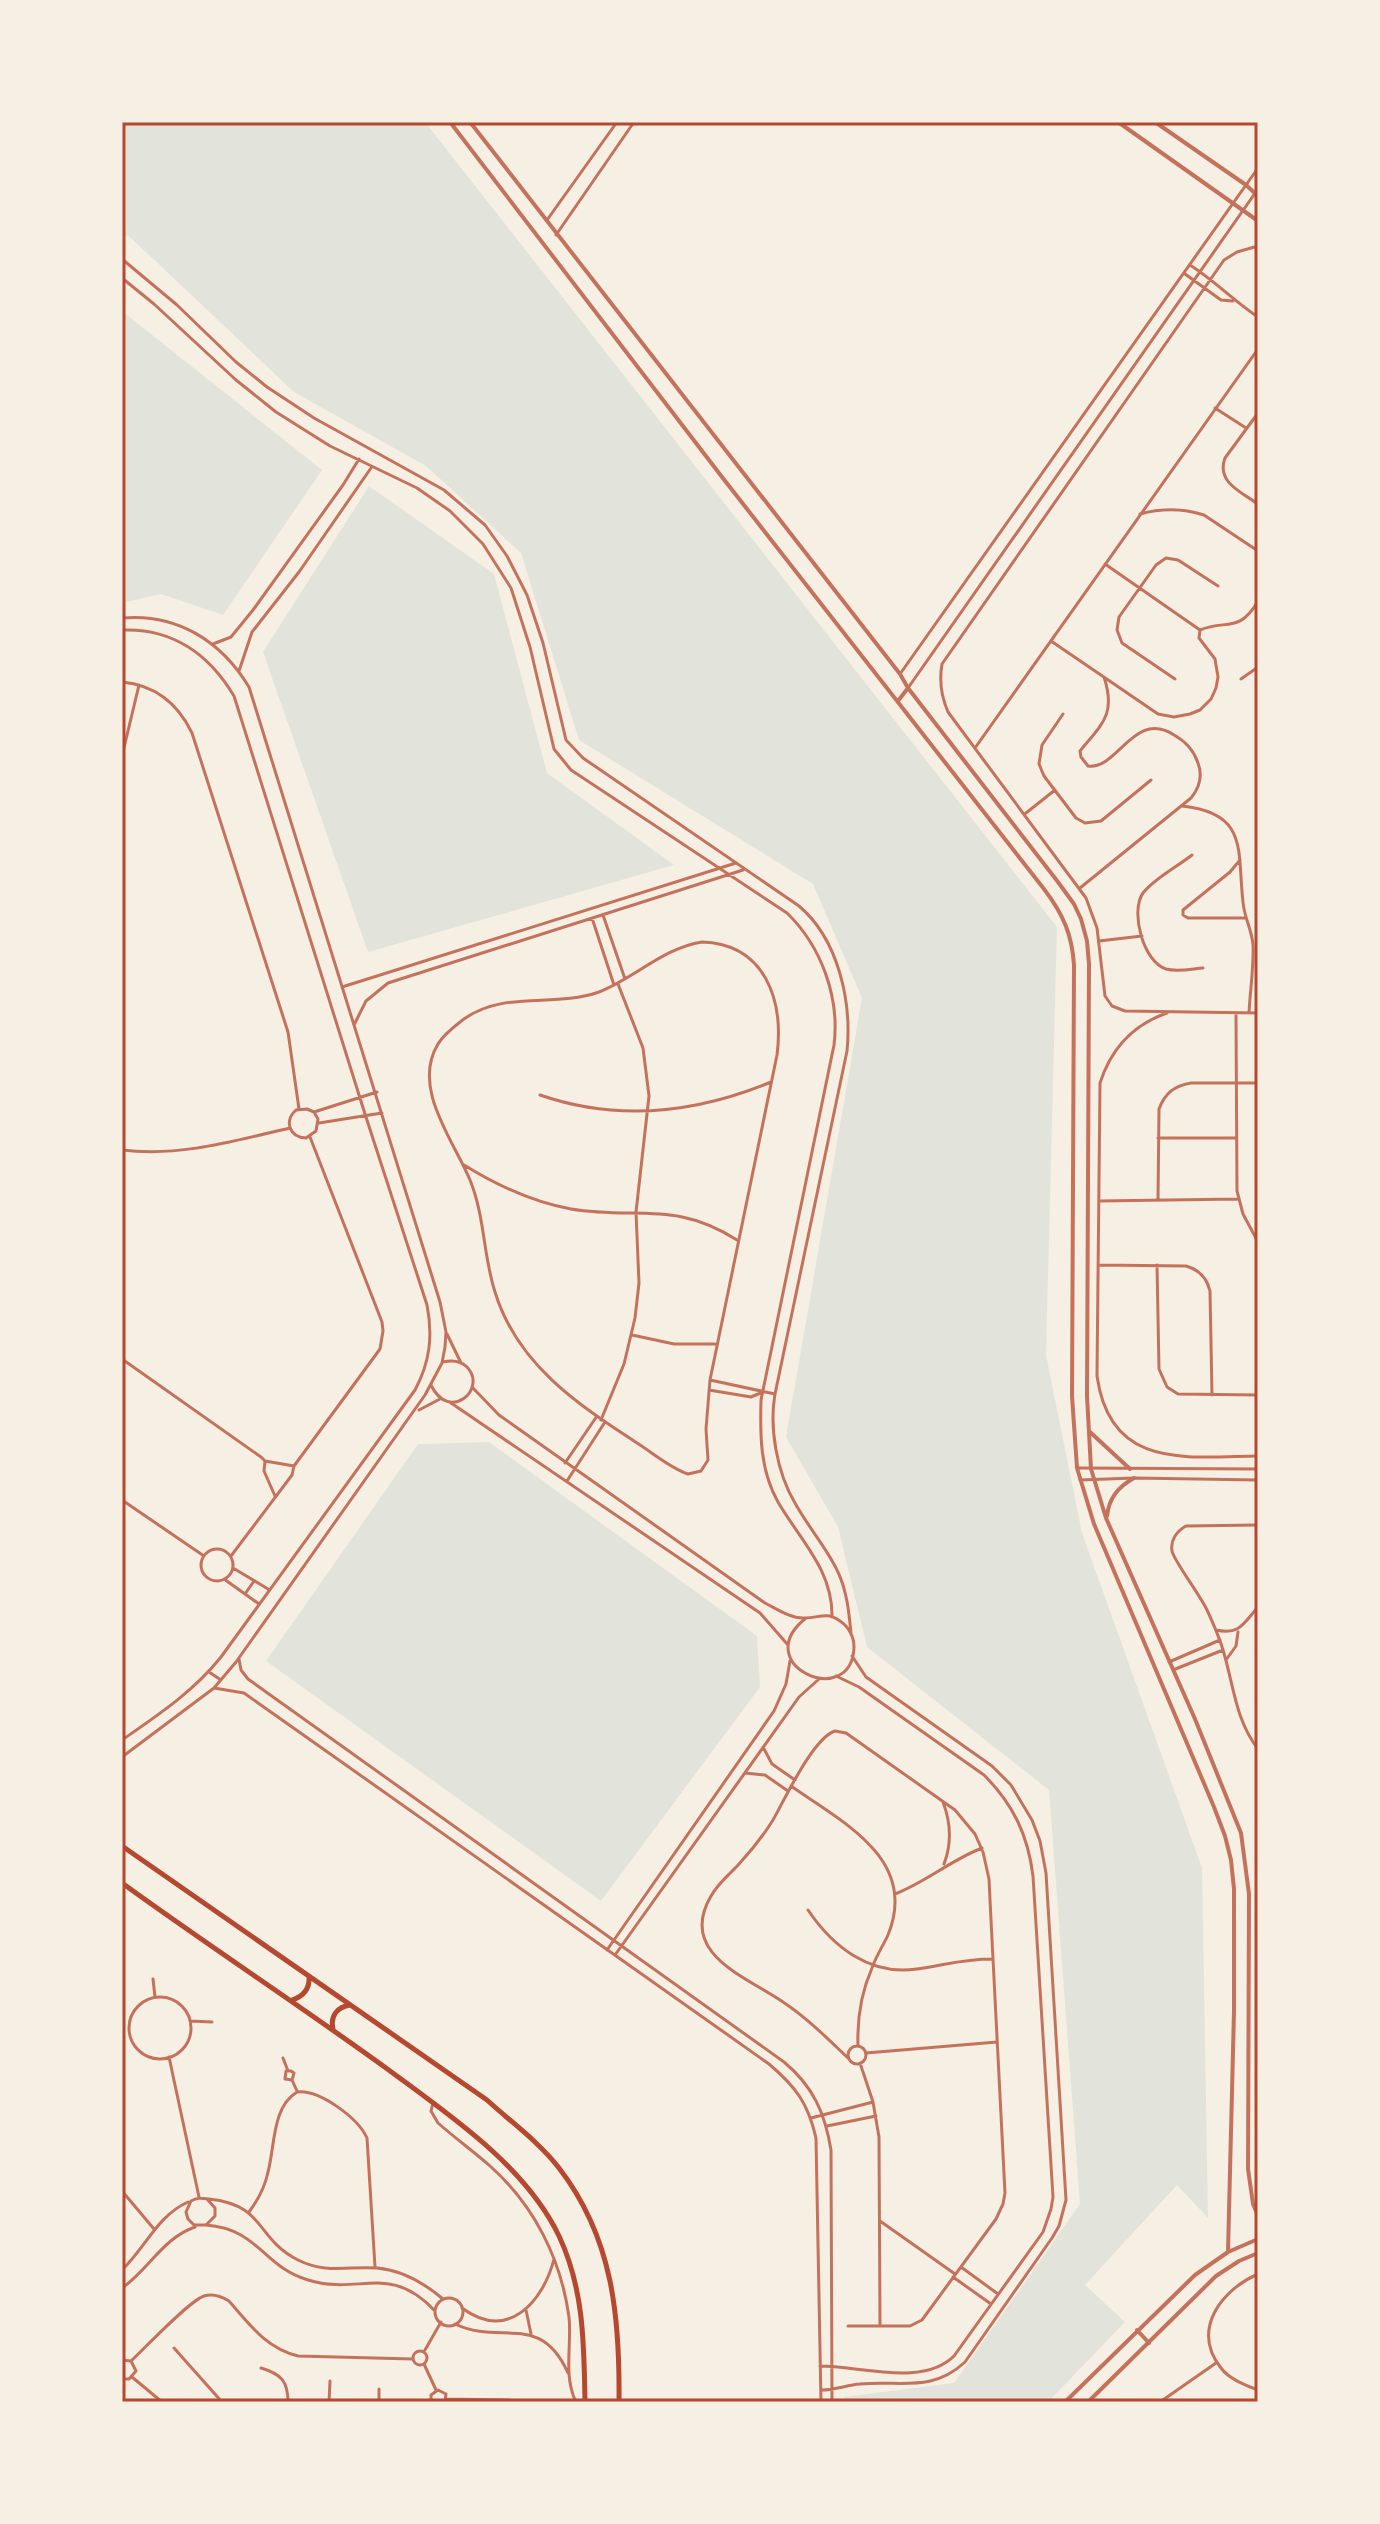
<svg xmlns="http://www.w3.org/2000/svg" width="1380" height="2524" font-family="Lato,sans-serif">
  <rect width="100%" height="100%" fill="#f6efe4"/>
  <path fill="#e2e4dc" d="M 122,122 L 425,122 L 1057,927 L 1046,1355 L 1082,1533 L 1202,1868 L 1208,2218 L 1177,2185 L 1085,2285 L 1125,2322 L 1048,2402 L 1008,2402 L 1005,2399 L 1000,2402 L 844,2402 L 844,2397 L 954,2383 L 1080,2204 L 1049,1790 L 867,1647 L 838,1527 L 786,1437 L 862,998 L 813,884 L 579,740 L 521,553 L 426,466 L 294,392 L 131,238 L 122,233 Z
    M 122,311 L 322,470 L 223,615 L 161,594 L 122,603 Z
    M 369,486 L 494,574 L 547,773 L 674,865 L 368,952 L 263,652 Z
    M 489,1442 L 757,1636 L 760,1687 L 601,1901 L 266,1661 L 418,1444 Z"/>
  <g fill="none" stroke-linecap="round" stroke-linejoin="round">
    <path stroke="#c5725c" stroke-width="3" d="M 547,220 L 617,122
      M 556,235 L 634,122
      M 1258,246 L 1237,252 L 1224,260 L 942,664 C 939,681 941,696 948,712 L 1086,898 L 1097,928 L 1105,996 L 1112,1006 L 1125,1011 L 1258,1013
      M 122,259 L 177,305 L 236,362 L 267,387 L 314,418 L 444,490 L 485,525 L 507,556 L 527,595 L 543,643 L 566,740 L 583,758 L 799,906 C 838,939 852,1001 847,1051 L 775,1394 C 769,1428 777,1473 795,1503 C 808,1527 827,1548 838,1572 C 847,1591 849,1613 851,1633
      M 1190,265 C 1215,281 1234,301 1258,317
      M 1185,274 L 1221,300 L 1233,301
      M 122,278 L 154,304 L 236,380 L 276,412 L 330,446 L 417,488 L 450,511 L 483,544 L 511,588 L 530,647 L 554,749 L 571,770 L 787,913 C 821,946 840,997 834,1045 L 761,1400 C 760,1435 760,1470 778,1502 C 800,1540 833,1570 832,1617
      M 1215,408 L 1246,428
      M 1258,413 L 1225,458 C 1216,482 1241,492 1258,504
      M 1140,514 C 1162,508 1182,508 1204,515 L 1258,551
      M 1105,564 L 1200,630
      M 122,618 C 177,613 221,641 249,687 L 440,1302 L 446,1332 L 445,1347 L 442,1363 L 425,1395 L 236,1662 L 214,1688 L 122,1757
      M 122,630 C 172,628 209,654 234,696 L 365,1114 L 427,1305 C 433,1336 430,1362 415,1390 L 221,1657 C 193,1692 158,1715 122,1740
      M 1051,641 L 1158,714 L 1174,717 L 1190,714 L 1200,710 L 1211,699 L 1216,688 L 1218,677 L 1215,659 L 1199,638 L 1200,630 C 1226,619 1239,634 1258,601
      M 213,644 L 231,637 L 253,610 L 343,485 L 359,459
      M 239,671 L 252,632 L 299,572 L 371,468
      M 900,674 L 1258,168
      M 1175,679 L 1122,643 L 1117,630 L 1119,617 L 1156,565 L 1166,558 L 1178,560 L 1218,586
      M 1241,679 L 1258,667
      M 122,682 C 155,685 178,704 192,733 L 288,1032 L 299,1109
      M 908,688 L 1258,189
      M 1063,714 L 1042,745 L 1039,764 L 1044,776 L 1076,818 L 1085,823 L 1101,821 L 1151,780
      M 975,748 L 1258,349
      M 122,756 L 139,685
      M 1182,806 C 1249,813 1237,851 1243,902 C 1244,917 1252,930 1253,945 C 1254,967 1250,991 1249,1013
      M 1026,813 L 1055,790
      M 1192,855 C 1177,867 1155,878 1143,893 C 1130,911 1143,962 1166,969 C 1177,972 1191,969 1203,968
      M 1240,860 L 1230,872 L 1183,910 L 1183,915 L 1188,918 L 1245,918
      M 1080,888 L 1191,798 C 1199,788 1203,776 1198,763 C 1194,751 1185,741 1174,735 C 1134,709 1118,770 1088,766 L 1081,757 L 1080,751 C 1103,723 1116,714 1104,677
      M 603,915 L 625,979
      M 592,918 L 614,985
      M 1099,941 L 1142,936
      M 702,942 C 765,944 784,1000 777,1055 L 710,1380 L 706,1429 L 708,1460 L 701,1471 L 688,1474 C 670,1468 653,1453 637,1443 C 577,1404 517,1364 495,1292 C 483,1255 485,1217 470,1180 C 454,1141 411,1088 438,1044 C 444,1034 455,1026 464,1019 C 505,990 554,1008 599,992 C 635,978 663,948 702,942 Z
      M 342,987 L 736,863
      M 1167,1013 C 1132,1025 1111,1049 1100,1083 L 1097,1376 C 1110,1470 1186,1457 1258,1456
      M 1236,1015 L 1237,1191 L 1243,1214 L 1258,1242
      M 354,1025 L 366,1001 L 388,983 L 743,870
      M 540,1095 C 618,1122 696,1113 771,1082
      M 314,1112 L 318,1119 L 316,1131 L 306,1138 C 289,1137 284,1121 296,1110 L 307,1109 L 314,1112 L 377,1092
      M 319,1123 L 382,1113
      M 1158,1138 L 1235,1138
      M 122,1150 C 179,1157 234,1141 290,1128
      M 464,1165 C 498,1186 532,1202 571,1209 C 637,1220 674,1200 737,1240
      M 1158,1200 L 1159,1109 C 1165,1093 1174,1086 1191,1083 L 1258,1083
      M 1099,1201 L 1238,1199
      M 1098,1265 L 1186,1266 C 1200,1270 1207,1278 1210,1291 L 1212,1395
      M 1157,1265 L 1159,1369 L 1167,1387 L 1178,1394 L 1258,1395
      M 447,1334 L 461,1363
      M 632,1335 L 674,1344 L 715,1344
      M 122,1359 L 261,1457 L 265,1461 L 264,1471 L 275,1496
      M 710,1380 L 775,1394
      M 431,1385 C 449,1423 488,1389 467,1367 C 460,1360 452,1360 443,1362
      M 472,1387 L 499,1415 L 765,1603 C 777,1609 791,1619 805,1618 C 820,1618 826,1611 840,1621 C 849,1627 854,1637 854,1647 C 852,1711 747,1665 806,1618
      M 709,1390 L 751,1397 L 763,1392
      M 451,1403 L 760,1613 L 788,1645
      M 419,1410 L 440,1399
      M 601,1420 L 624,1364 L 635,1318 L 639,1283 L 636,1212 L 649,1096 L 643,1048 L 618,984
      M 265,1461 L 294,1466 L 380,1349 L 383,1331 L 382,1322 L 310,1137
      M 565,1463 L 597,1416
      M 1078,1468 L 1258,1469
      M 1080,1480 L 1134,1478 L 1258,1480
      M 567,1481 L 605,1422
      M 122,1500 L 204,1556
      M 1258,1525 L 1186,1526 C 1177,1531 1170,1540 1172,1551 C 1174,1561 1200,1595 1207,1610 C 1213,1623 1219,1636 1223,1650 C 1234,1686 1235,1719 1258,1749
      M201 1565a16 16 0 1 1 32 0a16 16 0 1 1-32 0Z
      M 231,1556 L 292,1475 L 294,1466
      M 233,1568 L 268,1589
      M 224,1579 L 259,1604
      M 245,1594 L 254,1581
      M 1216,1630 C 1240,1635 1243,1624 1258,1607
      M 239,1659 L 241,1670 L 248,1679 L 784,2062 C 813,2086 825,2113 831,2150 L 832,2402
      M 1226,1660 L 1236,1646 L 1238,1632
      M 1169,1662 L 1220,1640
      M 1173,1670 L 1223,1650
      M 209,1672 L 221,1680
      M 214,1688 L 244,1693 L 769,2064 C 796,2087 808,2103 816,2138 L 821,2402
      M 763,1747 L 772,1764 L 795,1780
      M 745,1773 L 765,1775 L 788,1791
      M 791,1786 C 842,1822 919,1859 888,1935 C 883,1946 876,1956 872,1968 C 861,1993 857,2018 858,2046
      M 943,1802 C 951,1823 952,1843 944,1864
      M 895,1894 C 926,1882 951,1860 982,1848
      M 808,1910 C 833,1947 870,1976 917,1969 C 946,1965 962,1959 992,1959
      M 607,1950 L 774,1711 L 786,1684 L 790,1661
      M 615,1955 L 799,1697 L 819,1679
      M 153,1979 L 155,1997
      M129 2028a31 31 0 1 1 62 0a31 31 0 1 1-62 0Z
      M 190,2021 L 212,2022
      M848 2055a9 9 0 1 1 18 0a9 9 0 1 1-18 0Z
      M 866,2053 L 997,2042
      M 169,2057 L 199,2197
      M 283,2058 L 288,2071
      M 848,2058 C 827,2038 807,2018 783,2002 C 747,1977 677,1954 711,1896 C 718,1883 730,1874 739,1864 C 752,1850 763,1836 773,1820 C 785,1799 813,1738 835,1731 L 846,1733 L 955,1810 L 975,1834 L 983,1852 L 989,1879 L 991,1920 L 1005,2193 L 1003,2204 L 996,2219 L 922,2320 L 910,2326 L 848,2326
      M 860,2063 L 873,2102 L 879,2137 L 880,2326
      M 292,2080 L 285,2079 L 286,2071 L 291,2071 L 294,2073 L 292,2080 L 297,2091
      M 433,2103 L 431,2111 L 438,2123 C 455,2138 473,2151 490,2166 C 534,2205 561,2259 569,2317 C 572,2344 563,2376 576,2402
      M 811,2118 L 873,2102
      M 827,2126 L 876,2116
      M 122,2191 L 154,2229
      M 207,2199 L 215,2208 L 215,2216 L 206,2225 L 194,2225 L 188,2219 L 186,2212 L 191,2201 C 198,2197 201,2198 209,2199 C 266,2205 255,2238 298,2260 C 326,2274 348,2266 377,2268 C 402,2270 424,2283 443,2299
      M 249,2212 C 258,2200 265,2187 268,2172 C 275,2146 272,2107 297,2092 C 319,2089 358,2118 367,2138 L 375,2267
      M 880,2221 L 955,2274
      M 206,2225 C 259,2229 263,2267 308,2280 C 360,2296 389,2262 435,2311
      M 961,2267 L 998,2294
      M 122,2270 C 146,2247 157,2216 188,2202
      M 1258,2274 C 1221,2290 1191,2330 1221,2368 C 1229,2379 1245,2385 1258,2390
      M 953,2277 L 991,2304
      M 122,2288 C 149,2269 163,2238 195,2227
      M435 2312a14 14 0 1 1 28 0a14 14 0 1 1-28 0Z
      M 462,2308 C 508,2342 543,2302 554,2259
      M 526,2310 L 531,2334
      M 455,2324 C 501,2346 540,2311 568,2373
      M 174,2348 L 222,2402
      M 425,2350 L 441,2322
      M413 2358a7 7 0 1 1 14 0a7 7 0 1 1-14 0Z
      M 122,2360 L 131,2361 L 136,2371 L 129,2379 L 122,2379
      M 131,2361 C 145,2348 189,2301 204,2296 C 213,2293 221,2296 229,2301 C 250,2325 266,2348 298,2356 L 413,2359
      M 424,2364 L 436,2390
      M 820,2366 C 860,2366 923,2387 954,2356 L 1043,2232 L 1051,2209 L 1053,2197 L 1033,1876 C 1028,1835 1013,1804 984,1775 L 859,1687 L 836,1676
      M 261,2368 C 281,2374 288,2381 288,2402
      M 132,2377 L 162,2402
      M 822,2390 C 835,2390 847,2385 860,2384 C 900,2380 932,2393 965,2362 L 1052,2238 L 1059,2226 L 1066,2200 L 1046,1873 L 1040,1841 L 1032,1820 L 1011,1785 L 992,1766 L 866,1677 L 852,1656
      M 447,2399 L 509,2400 L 518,2402
      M 329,2402 L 330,2381
      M 379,2402 L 379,2389
      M 431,2402 L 431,2395 L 438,2390 L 446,2394 L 445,2402
      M 1160,2402 L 1216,2363"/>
    <path stroke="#c5725c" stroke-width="4" d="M 450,122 L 722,477 L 1044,889 C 1063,914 1072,934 1074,965 L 1072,1396 L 1077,1468 L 1094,1524 L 1214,1807 L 1225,1836 L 1231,1860 L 1234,1889 L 1234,2011 L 1228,2252
      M 470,122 L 900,674 L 908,688 L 1058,882 L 1074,904 L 1081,919 L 1087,941 L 1089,964 L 1087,1396 L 1091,1469 L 1106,1518 L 1195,1719 L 1241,1833 L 1249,1894 L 1248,2169 L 1253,2204 L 1258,2216
      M 1118,122 L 1258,221
      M 1155,122 L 1246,185 L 1258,196
      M 898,701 L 908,688
      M 1090,1432 L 1130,1469
      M 1107,1516 C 1109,1498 1118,1487 1134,1478
      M 1137,2330 L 1149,2343
      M 1065,2402 L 1195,2275 L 1228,2252 L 1258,2239
      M 1088,2402 L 1216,2276 L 1239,2261 L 1258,2253"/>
    <path stroke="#b5482f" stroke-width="5" d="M 122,1846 L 487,2100 C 511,2122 539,2142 559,2168 C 613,2238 620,2317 619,2402
      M 122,1883 C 209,1946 299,2005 386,2068 C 448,2114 525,2165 559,2236 C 584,2289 584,2344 585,2402
      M 292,2000 C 304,1996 310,1988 309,1976
      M 333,2029 C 330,2016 337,2007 350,2005"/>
  </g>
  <rect width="1380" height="2524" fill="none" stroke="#f6efe4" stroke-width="248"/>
  <rect x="124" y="124" width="1132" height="2276" fill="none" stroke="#b5482f" stroke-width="3"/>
</svg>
